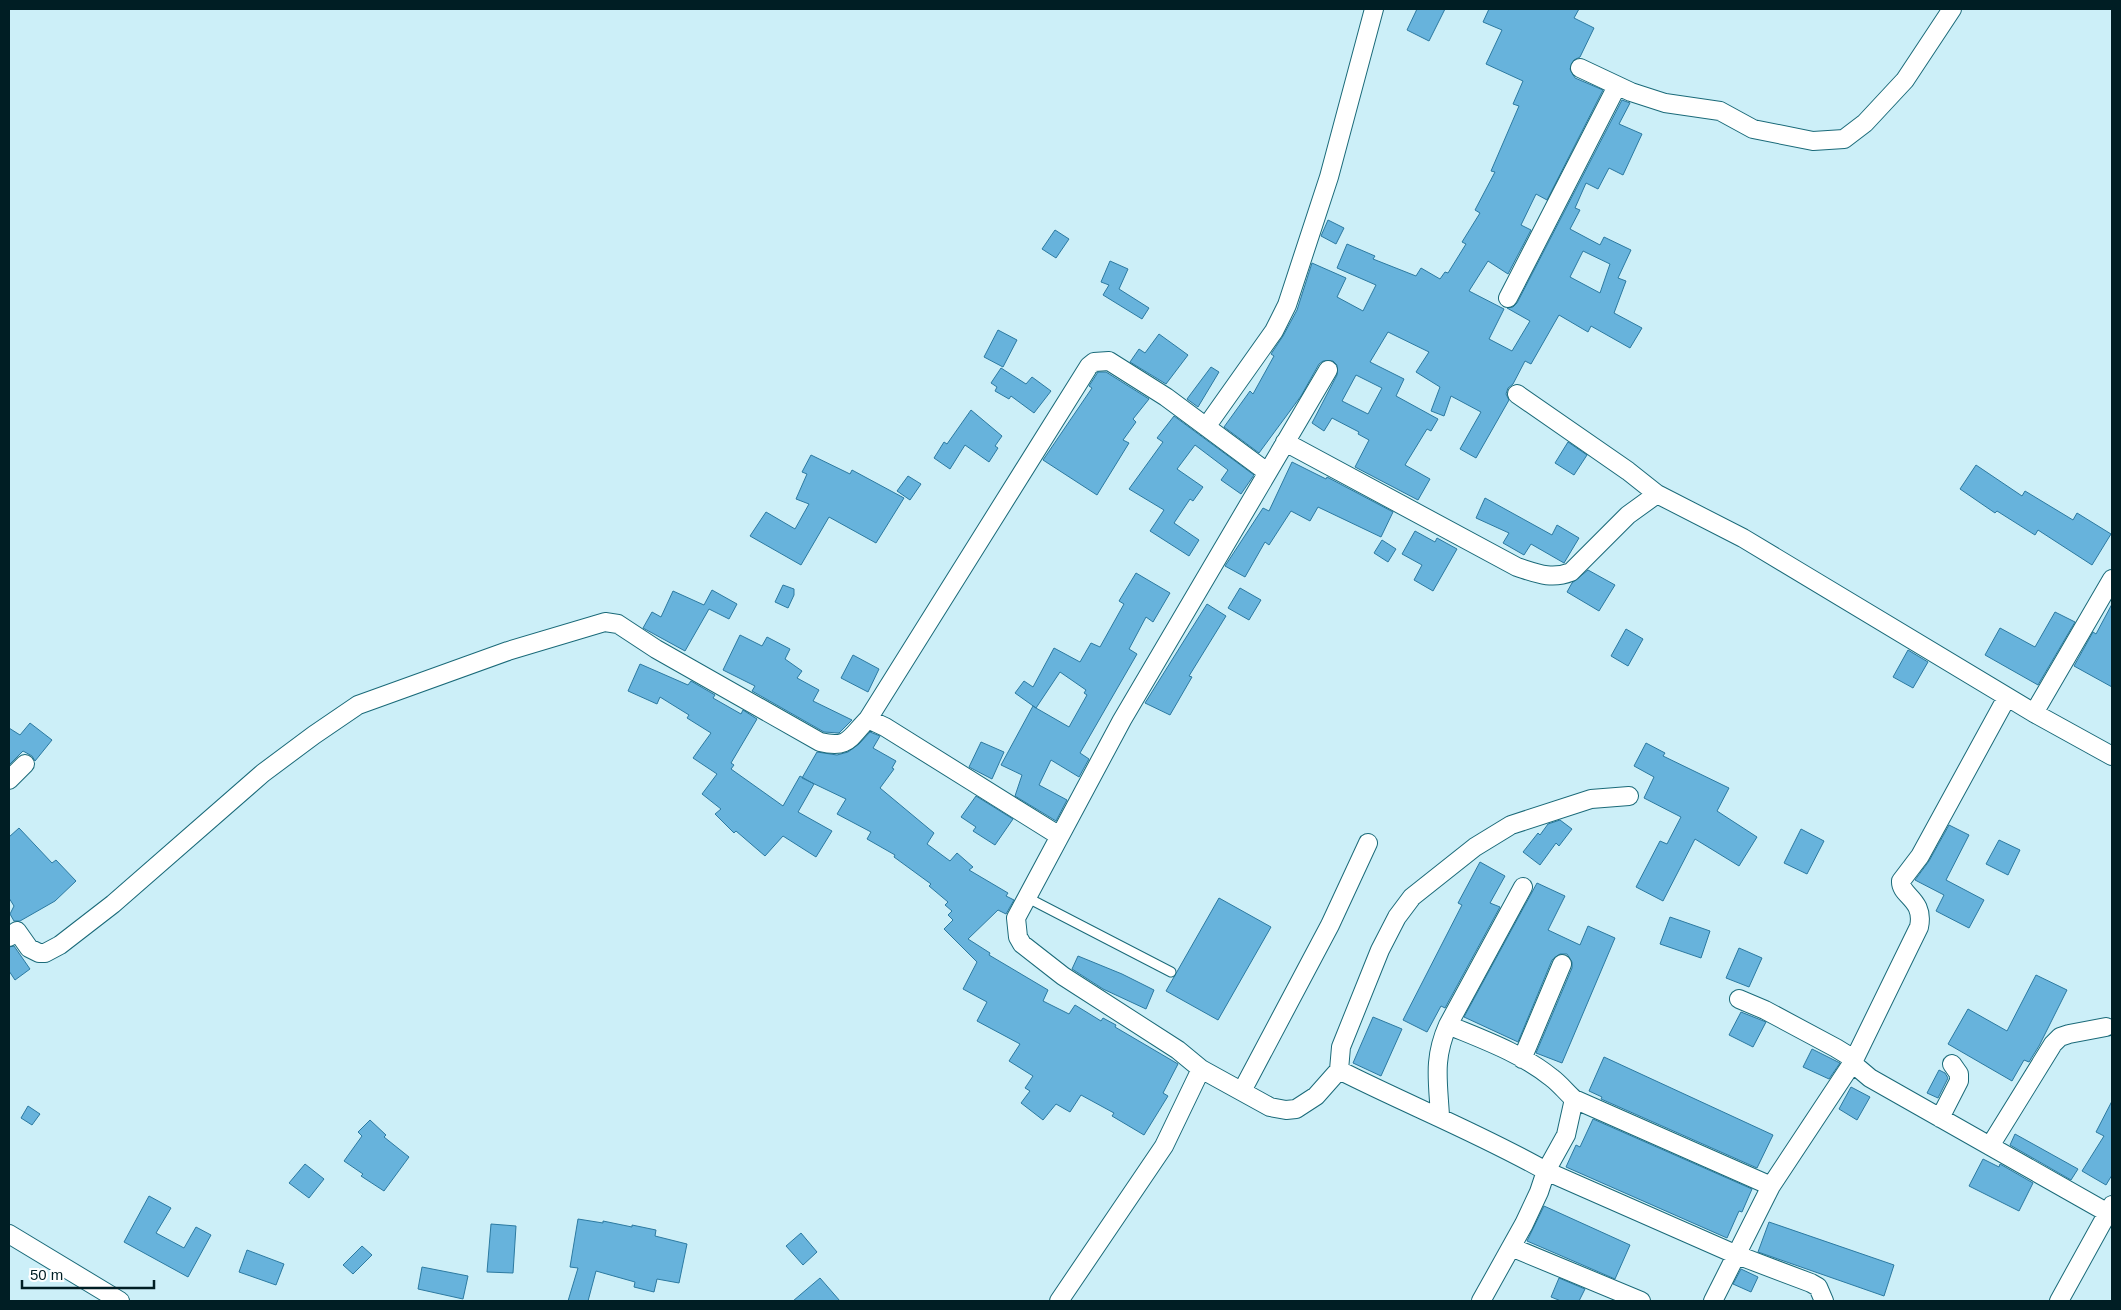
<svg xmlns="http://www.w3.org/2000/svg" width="2121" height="1310" font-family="Arial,sans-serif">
  <rect width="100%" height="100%" fill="#cceff8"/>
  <path fill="#67b3dc" stroke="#2c7aa1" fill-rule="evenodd" d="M 1417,9 L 1445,9 L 1429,41 L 1407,30 Z
    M 1489,9 L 1579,9 L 1574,18 L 1594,28 L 1580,57 L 1574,60 L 1570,69 L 1575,78 L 1603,90 L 1547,200 L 1536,194 L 1521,225 L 1531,230 L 1508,274 L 1488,261 L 1469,291 L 1504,309 L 1489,339 L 1512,351 L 1530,321 L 1507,308 L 1513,307 L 1517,303 L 1622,100 L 1630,103 L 1619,124 L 1642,134 L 1623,175 L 1609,168 L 1598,189 L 1586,183 L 1575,208 L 1580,210 L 1570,229 L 1600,245 L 1604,237 L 1631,250 L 1618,278 L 1626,281 L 1614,313 L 1642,328 L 1630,348 L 1591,326 L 1588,332 L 1559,315 L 1531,364 L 1525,361 L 1513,384 L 1508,388 L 1506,394 L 1509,400 L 1476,458 L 1460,449 L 1481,412 L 1451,396 L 1444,416 L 1431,411 L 1440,387 L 1416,372 L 1429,352 L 1388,332 L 1370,362 L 1404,379 L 1396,396 L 1438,419 L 1431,431 L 1427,429 L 1405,465 L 1430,479 L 1418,500 L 1355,467 L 1369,440 L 1358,434 L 1359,432 L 1332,418 L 1324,431 L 1312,423 L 1337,375 L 1337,365 L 1333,361 L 1323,361 L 1319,364 L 1301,396 L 1259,453 L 1224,427 L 1250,391 L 1253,394 L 1274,356 L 1271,354 L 1283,336 L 1297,310 L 1312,263 L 1346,278 L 1337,297 L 1363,311 L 1376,285 L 1337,268 L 1347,244 L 1375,256 L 1373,259 L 1416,276 L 1421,268 L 1440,279 L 1445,272 L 1448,273 L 1466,244 L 1462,242 L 1480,213 L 1475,210 L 1495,172 L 1491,171 L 1519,106 L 1513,104 L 1523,81 L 1486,64 L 1502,30 L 1483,22 ZM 1583,251 L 1610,264 L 1600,293 L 1570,277 ZM 1356,375 L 1382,388 L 1368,414 L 1342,401 Z
    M 1328,220 L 1344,228 L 1336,244 L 1321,236 Z
    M 1055,230 L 1069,239 L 1056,258 L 1042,249 Z
    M 1110,261 L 1128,269 L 1119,289 L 1149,308 L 1142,319 L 1103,295 L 1109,285 L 1101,282 Z
    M 998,330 L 1017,340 L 1003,367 L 984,357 Z
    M 1159,334 L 1188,355 L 1166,384 L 1130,362 L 1139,349 L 1145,353 Z
    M 1211,367 L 1219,372 L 1198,407 L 1187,399 Z
    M 1001,368 L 1026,384 L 1032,377 L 1051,391 L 1034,413 L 1011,396 L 1009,399 L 995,391 L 997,387 L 991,383 Z
    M 1098,372 L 1106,372 L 1149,399 L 1133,419 L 1136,422 L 1123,440 L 1129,443 L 1097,495 L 1043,460 L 1092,388 L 1089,386 Z
    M 971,410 L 1002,436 L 995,446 L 998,448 L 989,462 L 965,445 L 950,469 L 934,458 L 944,442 L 947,444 Z
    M 1174,416 L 1254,475 L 1241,494 L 1221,480 L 1228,470 L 1195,445 L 1177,469 L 1203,487 L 1193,501 L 1190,499 L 1174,523 L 1199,540 L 1189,556 L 1150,531 L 1164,510 L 1129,489 L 1163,442 L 1157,438 Z
    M 1568,442 L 1587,455 L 1574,475 L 1555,463 Z
    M 811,455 L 850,474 L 852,470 L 904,498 L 876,543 L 829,517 L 801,565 L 750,536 L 766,512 L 795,529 L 809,504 L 796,499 L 807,474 L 802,472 Z
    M 1292,462 L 1326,479 L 1327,477 L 1393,512 L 1381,537 L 1318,507 L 1310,521 L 1291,511 L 1269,545 L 1265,542 L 1245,577 L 1225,566 L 1263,508 L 1269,511 Z
    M 1976,465 L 2022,496 L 2025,491 L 2073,520 L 2077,513 L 2111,534 L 2092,565 L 2038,530 L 2035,535 L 1997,511 L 1995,513 L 1960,489 Z
    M 908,476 L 921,484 L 910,500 L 897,491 Z
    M 1485,498 L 1552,535 L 1557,525 L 1579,538 L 1564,563 L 1531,544 L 1524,555 L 1503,543 L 1509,533 L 1476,518 Z
    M 1415,531 L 1435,542 L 1437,538 L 1457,549 L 1433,591 L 1414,580 L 1422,565 L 1402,554 Z
    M 1382,540 L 1396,549 L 1388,562 L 1374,553 Z
    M 1588,570 L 1615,585 L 1599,611 L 1567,592 L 1572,583 Z
    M 1136,573 L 1170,593 L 1153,622 L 1146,617 L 1129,649 L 1137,654 L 1080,753 L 1089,759 L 1079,777 L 1051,760 L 1039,785 L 1067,800 L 1056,821 L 1015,796 L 1022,775 L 1001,765 L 1033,706 L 1036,708 L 1015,693 L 1024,681 L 1033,687 L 1054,648 L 1080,662 L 1091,643 L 1100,647 L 1124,604 L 1119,601 ZM 1060,672 L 1086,690 L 1084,693 L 1087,695 L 1069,727 L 1036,708 Z
    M 783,585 L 794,589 L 794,595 L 788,608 L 775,602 Z
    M 1240,588 L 1261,600 L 1249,620 L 1228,608 Z
    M 712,590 L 737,604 L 729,619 L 709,609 L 685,651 L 643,628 L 652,612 L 661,617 L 673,591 L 704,605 Z
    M 1207,604 L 1226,616 L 1189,676 L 1192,677 L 1170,715 L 1145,703 Z
    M 2112,604 L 2112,687 L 2074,666 L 2093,632 L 2096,634 Z
    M 2055,612 L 2075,622 L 2038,685 L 1985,655 L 2000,628 L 2035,647 Z
    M 1626,629 L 1643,639 L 1628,666 L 1611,656 Z
    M 740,635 L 762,646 L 767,637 L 790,649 L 785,659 L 802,671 L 797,678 L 819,690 L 813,701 L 852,720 L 839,733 L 824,732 L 752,691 L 755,686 L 723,670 Z
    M 1908,650 L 1928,662 L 1913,688 L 1893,677 Z
    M 853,655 L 879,669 L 868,692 L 841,678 Z
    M 640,664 L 688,685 L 691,681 L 715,695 L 713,698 L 741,714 L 743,710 L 757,719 L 731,763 L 734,765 L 731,769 L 783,806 L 800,776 L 814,784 L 798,812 L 832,831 L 816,857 L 783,836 L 765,856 L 736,831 L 734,833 L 715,814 L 721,809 L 702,794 L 717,774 L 693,758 L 711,733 L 687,718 L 689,715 L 660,697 L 657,704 L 628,691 Z
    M 30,723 L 52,740 L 35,761 L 32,756 L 23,751 L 9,765 L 9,728 L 20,735 Z
    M 870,732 L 880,736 L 873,748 L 896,761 L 892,768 L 894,769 L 880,788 L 934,833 L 927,844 L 950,861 L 957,853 L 973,867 L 969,870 L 1008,893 L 1006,896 L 1014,900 L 1006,914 L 998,910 L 968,939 L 990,953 L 989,955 L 1048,990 L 1043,1001 L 1069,1014 L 1075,1005 L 1101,1021 L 1103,1018 L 1116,1025 L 1115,1027 L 1178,1064 L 1163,1093 L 1168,1096 L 1144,1135 L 1112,1116 L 1114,1113 L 1081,1095 L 1070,1112 L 1056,1104 L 1043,1120 L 1021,1103 L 1030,1091 L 1025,1088 L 1033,1076 L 1009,1061 L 1020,1044 L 977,1021 L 987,1002 L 963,989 L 977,962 L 944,929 L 953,920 L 948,915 L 952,911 L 945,905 L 948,902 L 929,886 L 931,884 L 894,857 L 895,855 L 867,839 L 871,832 L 837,814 L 846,799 L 802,778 L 817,752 L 837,755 L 848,752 L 859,744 Z
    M 981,742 L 1004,752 L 992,779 L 969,767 Z
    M 1646,743 L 1665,753 L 1663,756 L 1729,788 L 1717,811 L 1757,837 L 1739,866 L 1695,839 L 1663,901 L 1636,887 L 1660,841 L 1667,844 L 1681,817 L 1644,798 L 1654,777 L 1634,766 Z
    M 976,796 L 1013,819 L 995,845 L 973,831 L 976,827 L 961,817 Z
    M 1560,820 L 1572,829 L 1559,846 L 1556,843 L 1540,865 L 1523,852 L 1538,833 L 1540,835 L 1548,824 Z
    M 1949,825 L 1969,835 L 1946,880 L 1984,900 L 1969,928 L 1936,911 L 1944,895 L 1915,880 L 1929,861 Z
    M 19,828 L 52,863 L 56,860 L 76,881 L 55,901 L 20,921 L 14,921 L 10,914 L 14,906 L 9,898 L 9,837 Z
    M 1801,829 L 1824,841 L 1807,874 L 1784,863 Z
    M 1999,840 L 2020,850 L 2008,875 L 1986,864 Z
    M 1480,862 L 1505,876 L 1490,903 L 1500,907 L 1445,1008 L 1441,1006 L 1427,1032 L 1403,1020 L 1462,905 L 1458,903 Z
    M 1537,883 L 1565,896 L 1548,930 L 1580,945 L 1588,926 L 1615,938 L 1562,1063 L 1536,1053 L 1572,968 L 1572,962 L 1567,954 L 1560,954 L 1552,960 L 1518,1042 L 1464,1017 Z
    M 1219,898 L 1271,927 L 1218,1020 L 1166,991 Z
    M 1670,917 L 1710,931 L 1701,958 L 1660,944 Z
    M 14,946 L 30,969 L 15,980 L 9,971 L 9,947 Z
    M 1739,948 L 1762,958 L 1749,987 L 1726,978 Z
    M 1078,956 L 1122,974 L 1154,990 L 1146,1009 L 1103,989 L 1072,969 Z
    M 2036,975 L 2067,990 L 2039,1046 L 2029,1062 L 2024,1060 L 2012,1081 L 1948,1044 L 1968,1009 L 2007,1031 Z
    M 1741,1012 L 1766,1022 L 1753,1047 L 1729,1035 Z
    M 1373,1017 L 1402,1029 L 1381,1076 L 1353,1063 Z
    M 1812,1049 L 1840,1063 L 1829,1079 L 1803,1067 Z
    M 1604,1057 L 1773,1135 L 1757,1168 L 1601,1099 L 1602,1097 L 1589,1091 Z
    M 1939,1070 L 1945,1073 L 1948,1078 L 1938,1098 L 1927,1093 Z
    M 1851,1087 L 1870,1097 L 1857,1120 L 1839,1109 Z
    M 2112,1101 L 2112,1175 L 2106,1185 L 2082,1171 L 2104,1136 L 2096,1132 Z
    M 28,1106 L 40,1114 L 32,1125 L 21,1118 Z
    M 1593,1119 L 1752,1189 L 1742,1212 L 1739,1211 L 1727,1238 L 1566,1167 L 1576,1145 L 1580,1147 Z
    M 370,1120 L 386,1135 L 384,1137 L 409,1157 L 384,1191 L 361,1176 L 363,1174 L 344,1161 L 362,1136 L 358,1132 Z
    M 2015,1134 L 2078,1169 L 2071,1180 L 2010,1145 Z
    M 1983,1159 L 1999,1167 L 2000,1164 L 2033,1183 L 2019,1211 L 1969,1186 Z
    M 305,1164 L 324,1179 L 309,1198 L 289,1183 Z
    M 149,1196 L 171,1208 L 156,1233 L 184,1248 L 196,1227 L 211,1235 L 188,1277 L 124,1242 Z
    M 1544,1206 L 1630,1245 L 1615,1279 L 1527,1241 Z
    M 578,1219 L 603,1223 L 603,1221 L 632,1227 L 632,1225 L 656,1230 L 655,1236 L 687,1244 L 679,1283 L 657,1279 L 654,1292 L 634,1287 L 635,1282 L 596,1271 L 588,1301 L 568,1301 L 578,1268 L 570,1267 Z
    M 1769,1222 L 1894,1265 L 1884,1296 L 1758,1252 Z
    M 491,1224 L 516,1226 L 513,1273 L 487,1272 Z
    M 801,1233 L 817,1252 L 803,1265 L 786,1246 Z
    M 362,1246 L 372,1255 L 353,1274 L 343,1265 Z
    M 247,1250 L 284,1264 L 276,1285 L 239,1272 Z
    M 422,1267 L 468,1276 L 463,1299 L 418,1289 Z
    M 1741,1269 L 1758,1277 L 1751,1292 L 1733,1284 Z
    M 820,1278 L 840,1301 L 793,1301 Z
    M 1559,1278 L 1585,1289 L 1579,1301 L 1561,1301 L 1551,1297 Z"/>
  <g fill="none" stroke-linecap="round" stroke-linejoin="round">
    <defs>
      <path id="lane" d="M 1026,897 L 1171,972"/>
      <path id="street" d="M 1580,68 L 1631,92 L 1665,103 L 1720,111 L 1753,129 L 1813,141 L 1844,139 L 1865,123 L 1905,80 L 1952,9
        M 1508,298 L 1617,86
        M 1517,394 L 1628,471 L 1657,494
        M 1206,427 L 1274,331 L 1287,305 L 1329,177 L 1374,9
        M 1285,442 L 1517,567 C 1536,573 1551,580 1571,572 L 1628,515 L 1657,494 L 1743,538 L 2034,713 L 2112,756
        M 2034,713 L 2112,579
        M 868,719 L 1089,366 L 1094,362 L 1109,361 L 1166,397 L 1267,472
        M 9,780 L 25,764
        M 9,937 L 17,931 L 29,948 L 39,953 L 45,953 L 60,945 L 113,904 L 263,773 L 314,735 L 358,705 L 508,651 L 605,622 L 618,624 L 656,649 L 820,742 C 849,749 849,738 868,719 L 885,727 L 1058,835
        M 1739,999 L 1765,1010 L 1836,1048 L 1849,1056 L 1857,1067 L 1870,1078 L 2108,1213
        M 1448,1025 L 1523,887
        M 1522,1059 L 1562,964
        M 1201,1069 L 1178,1050 L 1063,976 L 1022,944 L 1018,937 L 1016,918 L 1122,720 L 1328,370
        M 1339,1070 L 1341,1047 L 1380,950 L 1397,917 L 1412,897 L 1475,847 L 1511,825 L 1591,799 L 1629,796
        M 1242,1091 L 1330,925 L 1368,843
        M 1574,1099 L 1771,1186
        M 1440,1116 C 1438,1080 1433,1059 1448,1025 C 1484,1040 1521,1053 1552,1078 C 1560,1084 1567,1093 1574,1099 L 1566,1135 L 1546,1171 L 1737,1255 L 1811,1283 L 1818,1287 L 1824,1301
        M 1940,1118 L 1959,1081 L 1959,1074 L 1952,1064
        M 1990,1146 L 2053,1044 L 2060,1037 L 2069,1034 L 2106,1027
        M 9,1234 L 120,1301
        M 1511,1247 L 1641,1301
        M 1059,1301 L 1164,1146 L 1201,1069 L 1270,1107 L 1286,1110 L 1296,1109 L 1316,1096 L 1339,1070 C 1408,1105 1479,1133 1546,1171 L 1539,1192 L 1524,1224 L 1481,1301
        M 1713,1301 L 1771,1186 L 1853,1062 L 1919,927 C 1925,899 1900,896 1901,881 L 1920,856 L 2007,697
        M 2059,1301 L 2112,1205"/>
    </defs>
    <use href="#lane" stroke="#1a6a79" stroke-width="11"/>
    <use href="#street" stroke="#1a6a79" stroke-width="20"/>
    <use href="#lane" stroke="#fff" stroke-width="9"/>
    <use href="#street" stroke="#fff" stroke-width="18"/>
  </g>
  <rect width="2121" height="1310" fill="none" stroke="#001e24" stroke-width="20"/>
  <path d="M22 1280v8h132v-8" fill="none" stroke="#001e24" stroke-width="2.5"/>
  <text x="30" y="1280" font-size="15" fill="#001e24" stroke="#ffffff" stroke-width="4" paint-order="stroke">50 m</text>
</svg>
